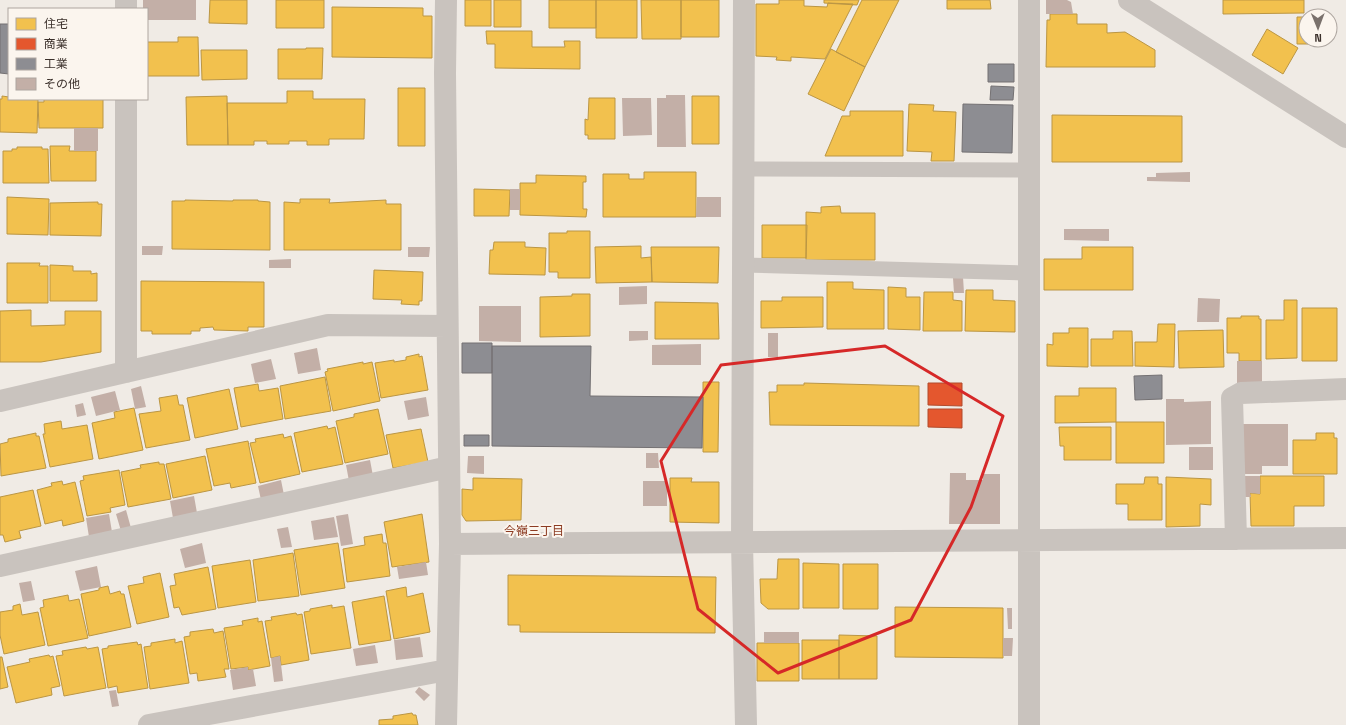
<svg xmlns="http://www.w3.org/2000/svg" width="1346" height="725" font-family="'Space Grotesk','Noto Sans JP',sans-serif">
  <rect width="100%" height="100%" fill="#f0ebe5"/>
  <path fill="#f2c14e" stroke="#bb9644" d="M 210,0 L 247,0 L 247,24 L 209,23 Z
    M 276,0 L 324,0 L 324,28 L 276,28 Z
    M 465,0 L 491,0 L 491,26 L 465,26 Z
    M 494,0 L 521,0 L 521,27 L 494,27 Z
    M 549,0 L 596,0 L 596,28 L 549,28 Z
    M 596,0 L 637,0 L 637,38 L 596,38 Z
    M 641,0 L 681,0 L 681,39 L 642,39 Z
    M 681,0 L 719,0 L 719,37 L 681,37 Z
    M 779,0 L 804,0 L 804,6 L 827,7 L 828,3 L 853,4 L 825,59 L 791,57 L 791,61 L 776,60 L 777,57 L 756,56 L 756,4 L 779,4 Z
    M 824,0 L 859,0 L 857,5 L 824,3 Z
    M 862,0 L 899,0 L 865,67 L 836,52 Z
    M 947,0 L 990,0 L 991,9 L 947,9 Z
    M 1223,0 L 1304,0 L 1304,13 L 1223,14 Z
    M 332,7 L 423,8 L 423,16 L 432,16 L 432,58 L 332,57 Z
    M 1050,14 L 1077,14 L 1077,24 L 1107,24 L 1107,33 L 1125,32 L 1155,50 L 1155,67 L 1046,67 L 1047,20 L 1050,20 Z
    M 1297,17 L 1306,17 L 1306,40 L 1318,40 L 1319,44 L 1297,44 Z
    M 1267,29 L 1298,48 L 1283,74 L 1252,55 Z
    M 486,31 L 532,31 L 532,47 L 565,47 L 564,41 L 580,41 L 580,69 L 495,68 L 495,44 L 487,44 Z
    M 178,37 L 198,37 L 199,76 L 147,76 L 147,42 L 178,42 Z
    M 306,48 L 323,48 L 322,79 L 278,79 L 278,49 L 306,49 Z
    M 831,49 L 865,67 L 844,111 L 808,94 Z
    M 201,50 L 247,50 L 247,79 L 202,80 Z
    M 398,88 L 425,88 L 425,146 L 398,146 Z
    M 287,91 L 313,91 L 313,99 L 365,99 L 364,139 L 329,139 L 329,145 L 307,145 L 307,141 L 289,141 L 289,144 L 267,144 L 267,141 L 254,141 L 254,145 L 228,145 L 227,103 L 287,103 Z
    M 2,96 L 9,97 L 9,99 L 38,99 L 37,133 L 0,132 L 0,99 L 2,99 Z
    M 227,96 L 228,145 L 187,145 L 186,97 Z
    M 692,96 L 719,96 L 719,144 L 692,144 Z
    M 589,98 L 615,98 L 615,139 L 588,139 L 588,135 L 585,135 L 585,119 L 588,120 Z
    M 44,99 L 103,99 L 103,128 L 39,128 L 38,102 L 44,102 Z
    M 909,104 L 934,105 L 933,111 L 956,112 L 954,161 L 931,161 L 932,152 L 907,151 Z
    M 850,111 L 903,111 L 903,156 L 825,156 L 842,116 L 850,116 Z
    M 1052,115 L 1182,116 L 1182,162 L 1052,162 Z
    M 50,146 L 70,146 L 69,151 L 96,151 L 96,181 L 51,181 Z
    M 17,147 L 42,147 L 42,149 L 48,149 L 49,183 L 3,183 L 3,151 L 12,151 L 12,149 L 17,149 Z
    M 644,172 L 696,172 L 696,217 L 603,217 L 603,174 L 629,174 L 629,179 L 644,179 Z
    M 536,175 L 586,176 L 586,182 L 583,182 L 583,209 L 587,209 L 586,217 L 520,215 L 520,183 L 536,183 Z
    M 474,189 L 510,190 L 509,216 L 474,216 Z
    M 7,197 L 49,199 L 48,235 L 7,234 Z
    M 300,199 L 330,199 L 329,203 L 386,200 L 386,204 L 401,204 L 401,250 L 284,250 L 284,202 L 300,203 Z
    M 185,200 L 233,201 L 233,200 L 258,200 L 258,201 L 270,202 L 270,250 L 172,249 L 172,201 L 185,201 Z
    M 98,202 L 98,204 L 102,204 L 101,236 L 50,235 L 50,203 Z
    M 840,206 L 841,213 L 875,213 L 875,260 L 806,260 L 806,212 L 821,213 L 821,207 Z
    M 762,225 L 807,225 L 806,258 L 762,258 Z
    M 567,231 L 590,231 L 590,278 L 558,278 L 558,272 L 549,272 L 549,233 L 567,233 Z
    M 494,242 L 525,242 L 525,247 L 546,248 L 545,275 L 489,274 L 490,250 L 493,250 Z
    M 641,246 L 641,258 L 651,257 L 652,282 L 596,283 L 595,247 Z
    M 651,247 L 719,247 L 718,283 L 652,282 Z
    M 1082,247 L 1133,247 L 1133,290 L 1044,290 L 1044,259 L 1082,259 Z
    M 7,263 L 40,263 L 39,266 L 48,266 L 48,303 L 7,303 Z
    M 50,265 L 73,266 L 73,271 L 91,271 L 91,274 L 97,273 L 97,301 L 50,301 Z
    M 374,270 L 423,272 L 422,301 L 419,301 L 419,305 L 401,304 L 402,300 L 373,299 Z
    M 141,281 L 264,282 L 264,327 L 248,327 L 248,331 L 214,330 L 213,327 L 200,328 L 200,331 L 191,331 L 191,334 L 152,334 L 152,331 L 141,331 Z
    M 827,282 L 853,282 L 853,289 L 884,290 L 884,329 L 827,329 Z
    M 888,287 L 906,288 L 906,297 L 920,297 L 920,330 L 888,329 Z
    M 966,290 L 993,290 L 993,300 L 1015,301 L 1015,332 L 965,331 Z
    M 924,292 L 953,292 L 953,300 L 962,301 L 962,331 L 923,331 Z
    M 572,294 L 590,294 L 590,336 L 540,337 L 540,297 L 572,296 Z
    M 782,297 L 823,297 L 823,327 L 761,328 L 761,301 L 782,301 Z
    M 1284,300 L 1297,300 L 1297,358 L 1266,359 L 1266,320 L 1284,320 Z
    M 655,302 L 718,303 L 719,339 L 655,339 Z
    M 1302,308 L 1337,308 L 1337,361 L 1302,361 Z
    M 31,310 L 31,326 L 65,325 L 65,311 L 101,311 L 101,352 L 41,362 L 0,362 L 0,311 Z
    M 1241,316 L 1259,316 L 1259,319 L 1261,319 L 1261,361 L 1239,361 L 1239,353 L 1227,353 L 1227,318 L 1241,318 Z
    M 1158,324 L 1175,324 L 1174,367 L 1135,366 L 1135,342 L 1157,342 Z
    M 1069,328 L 1088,328 L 1088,367 L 1047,366 L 1047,344 L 1053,345 L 1053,333 L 1069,333 Z
    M 1223,330 L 1224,367 L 1179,368 L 1178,331 Z
    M 1113,331 L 1132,331 L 1133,366 L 1091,366 L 1091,339 L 1113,339 Z
    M 419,354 L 419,357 L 422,356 L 428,390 L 381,398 L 375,363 L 394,360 L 394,362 L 406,360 L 406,357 Z
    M 363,362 L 363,364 L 372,362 L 380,401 L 333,411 L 325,372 L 328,371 L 327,369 Z
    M 325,377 L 331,411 L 285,419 L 280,386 Z
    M 703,382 L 719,382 L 718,452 L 703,452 Z
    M 804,383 L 919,386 L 919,426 L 770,425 L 769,392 L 777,392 L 777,385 L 804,385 Z
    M 258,384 L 259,391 L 278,388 L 283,419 L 241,427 L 234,388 Z
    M 1079,388 L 1116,388 L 1116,422 L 1055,423 L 1055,396 L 1079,396 Z
    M 229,389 L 238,429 L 195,438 L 187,398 Z
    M 177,395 L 179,405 L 183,405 L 190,440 L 146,448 L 139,414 L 161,411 L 159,398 Z
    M 134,408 L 143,450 L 99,459 L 92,423 L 115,418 L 114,412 Z
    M 378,409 L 388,454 L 345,463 L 336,421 L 354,417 L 354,414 Z
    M 61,421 L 62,429 L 87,425 L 93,459 L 50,467 L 43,434 L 45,434 L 44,424 Z
    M 1116,422 L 1164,422 L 1164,463 L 1116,463 Z
    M 327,426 L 328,429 L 335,427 L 343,464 L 302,472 L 294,433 Z
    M 1059,427 L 1111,427 L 1111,460 L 1064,460 L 1064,446 L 1060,446 Z
    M 421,429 L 428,462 L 393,468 L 386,435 Z
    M 36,433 L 36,436 L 39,436 L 46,468 L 1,476 L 0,444 L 8,442 L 8,439 Z
    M 1316,433 L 1334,433 L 1334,438 L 1337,438 L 1337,474 L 1293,474 L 1293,440 L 1316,440 Z
    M 283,434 L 284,438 L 291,436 L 300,474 L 260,483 L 250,443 L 256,442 L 255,439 Z
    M 248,441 L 256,483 L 231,488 L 230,483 L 214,486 L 206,449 Z
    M 205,456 L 212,490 L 173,498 L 166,464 Z
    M 159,462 L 159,464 L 164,464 L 171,499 L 128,507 L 121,472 L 141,468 L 140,465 Z
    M 119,470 L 125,505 L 110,508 L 111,512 L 87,516 L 80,481 L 84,480 L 83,476 Z
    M 1260,476 L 1324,476 L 1324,506 L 1294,506 L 1294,526 L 1251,526 L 1250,493 L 1260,494 Z
    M 1145,477 L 1158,477 L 1158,484 L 1162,484 L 1162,520 L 1128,520 L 1128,504 L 1116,504 L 1116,484 L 1144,484 Z
    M 1166,477 L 1211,479 L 1211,505 L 1200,504 L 1200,526 L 1166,527 Z
    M 473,478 L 522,479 L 521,520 L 466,521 L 462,515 L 462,489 L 473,490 Z
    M 670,478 L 692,478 L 691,482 L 719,482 L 719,523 L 670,522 Z
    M 62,481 L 63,485 L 75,482 L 84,521 L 63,526 L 62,520 L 45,524 L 37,490 L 52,486 L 51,483 Z
    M 33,490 L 41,526 L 19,531 L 21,538 L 5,542 L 3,535 L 0,535 L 0,497 Z
    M 422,514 L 429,562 L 392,567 L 384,522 Z
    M 382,534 L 383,543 L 386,543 L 390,576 L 347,582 L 343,549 L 365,545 L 364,537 Z
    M 338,543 L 345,588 L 301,595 L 294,550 Z
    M 293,553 L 299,596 L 258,601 L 253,560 Z
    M 778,559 L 799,559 L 799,609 L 768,609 L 761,603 L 760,579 L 777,579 Z
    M 250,560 L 256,602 L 218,608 L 212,566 Z
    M 803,563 L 839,564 L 839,608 L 803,608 Z
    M 843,564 L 878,564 L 878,609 L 843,609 Z
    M 208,567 L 216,609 L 182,615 L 179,607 L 174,608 L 170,586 L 176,585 L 174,574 Z
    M 160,573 L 169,617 L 137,624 L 128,586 L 144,583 L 143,577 Z
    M 508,575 L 716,577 L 715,633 L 520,632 L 520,625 L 508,625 Z
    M 108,586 L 110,594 L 120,591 L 121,594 L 124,594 L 131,627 L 89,636 L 81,594 L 99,590 L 99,588 Z
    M 406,587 L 407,597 L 423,593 L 430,632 L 394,639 L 386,591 Z
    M 68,595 L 69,601 L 79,599 L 88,638 L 48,646 L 40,608 L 44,607 L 43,600 Z
    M 384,596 L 391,640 L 359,645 L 352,602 Z
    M 20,604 L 22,615 L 38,612 L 45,645 L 4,654 L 0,635 L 0,612 L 13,610 L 13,606 Z
    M 332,605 L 332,608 L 344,606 L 351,648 L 311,654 L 304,612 L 310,611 L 310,609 Z
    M 895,607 L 1003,608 L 1003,658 L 895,657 Z
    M 296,613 L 297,615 L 302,614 L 309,660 L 281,665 L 280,656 L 271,658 L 265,621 L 272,620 L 271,617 Z
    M 258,618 L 258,622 L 262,621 L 270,666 L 248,670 L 248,667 L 231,669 L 224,628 L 243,625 L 242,621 Z
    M 213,629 L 214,633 L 223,631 L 229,669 L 224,669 L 226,677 L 198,681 L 197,673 L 190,674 L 184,637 L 190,636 L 190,632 Z
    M 839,635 L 877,636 L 877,679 L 839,679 Z
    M 175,639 L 175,643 L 182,641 L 189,683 L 150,689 L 144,647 L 151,646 L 151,643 Z
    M 802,640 L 839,640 L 839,679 L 802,679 Z
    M 137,642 L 138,645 L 141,644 L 148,688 L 118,693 L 117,686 L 108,688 L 102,649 L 108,648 L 108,646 Z
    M 757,643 L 799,643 L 799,681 L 757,681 Z
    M 86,647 L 87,649 L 98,647 L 106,688 L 64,696 L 56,656 L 63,655 L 62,651 Z
    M 49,655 L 50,657 L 53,656 L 60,686 L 51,688 L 52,695 L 16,703 L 7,667 L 30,662 L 29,659 Z
    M 0,657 L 2,657 L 8,687 L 0,689 Z
    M 412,713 L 413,715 L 416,715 L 418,725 L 379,725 L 379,720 L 393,719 L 393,716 Z"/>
  <path fill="#e4572e" stroke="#b14b2d" d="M 928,383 L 962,383 L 962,406 L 928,405 Z
    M 928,409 L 962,409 L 962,428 L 928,427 Z"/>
  <path fill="#8d8d92" stroke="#747173" d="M 0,24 L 9,24 L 9,74 L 0,73 Z
    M 988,64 L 1014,64 L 1014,82 L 988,82 Z
    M 991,86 L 1014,87 L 1013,100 L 990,100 Z
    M 963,104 L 1013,105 L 1012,153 L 962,152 Z
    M 462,343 L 492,343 L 492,373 L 462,373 Z
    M 492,346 L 591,346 L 590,396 L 703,397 L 702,448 L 492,446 Z
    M 1162,375 L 1162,399 L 1135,400 L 1134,376 Z
    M 464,435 L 489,435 L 489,446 L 464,446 Z"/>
  <path fill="#c3afa7" d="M 143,0 L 196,0 L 196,20 L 147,20 L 147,9 L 143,9 Z
    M 1046,0 L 1067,0 L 1071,2 L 1073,14 L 1046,14 Z
    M 666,95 L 685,95 L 686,147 L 657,147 L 657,98 L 666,98 Z
    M 622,98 L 651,98 L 652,135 L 623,136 Z
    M 74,128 L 98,128 L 98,151 L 74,151 Z
    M 1190,172 L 1190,182 L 1147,181 L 1147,177 L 1156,177 L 1156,173 Z
    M 510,189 L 520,189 L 520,210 L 510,210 Z
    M 697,197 L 721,197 L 721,217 L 696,217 Z
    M 1064,229 L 1109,229 L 1109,241 L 1064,240 Z
    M 142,246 L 163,246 L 162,255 L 142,255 Z
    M 408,247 L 430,247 L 429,257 L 408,257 Z
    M 291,259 L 291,268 L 269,268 L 269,260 Z
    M 963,277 L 964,293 L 954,293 L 953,278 Z
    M 647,286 L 647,304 L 619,305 L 619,287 Z
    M 1198,298 L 1220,299 L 1219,322 L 1197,322 Z
    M 479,306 L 521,306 L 521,342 L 479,341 Z
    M 629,331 L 648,331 L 648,340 L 629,341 Z
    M 768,333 L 778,333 L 778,357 L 768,357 Z
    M 701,344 L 701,365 L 652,365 L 652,345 Z
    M 317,348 L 321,370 L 298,374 L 294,353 Z
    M 271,359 L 276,379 L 255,383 L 251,364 Z
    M 1237,361 L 1262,361 L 1262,383 L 1237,383 Z
    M 141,386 L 146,407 L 135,409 L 131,389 Z
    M 115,391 L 120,410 L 96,416 L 91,397 Z
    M 426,397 L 429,416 L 408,420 L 404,401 Z
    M 1166,399 L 1184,399 L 1184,402 L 1211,401 L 1211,444 L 1166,445 Z
    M 83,403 L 86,415 L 77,417 L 75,405 Z
    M 1242,424 L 1288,424 L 1288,466 L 1262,466 L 1262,474 L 1244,474 Z
    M 1189,447 L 1213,447 L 1213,470 L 1189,470 Z
    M 646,453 L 658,453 L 659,468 L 646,468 Z
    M 468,456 L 484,456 L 484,474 L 467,473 Z
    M 370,460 L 373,476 L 349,481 L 346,465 Z
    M 950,473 L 966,473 L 966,480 L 983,480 L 983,474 L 1000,474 L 1000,524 L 949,524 Z
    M 1241,476 L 1260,476 L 1260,494 L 1250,493 L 1251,497 L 1241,497 Z
    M 281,480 L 284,495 L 261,500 L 258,486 Z
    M 643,481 L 667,481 L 667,506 L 643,506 Z
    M 194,496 L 197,513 L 173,518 L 170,501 Z
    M 126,510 L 131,528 L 121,531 L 116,514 Z
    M 109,514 L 112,532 L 89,537 L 86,518 Z
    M 348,514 L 353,544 L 341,546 L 336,516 Z
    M 334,517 L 338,537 L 314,540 L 311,521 Z
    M 288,527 L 292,547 L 281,548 L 277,529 Z
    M 202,543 L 206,563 L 185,568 L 180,549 Z
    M 426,562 L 428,575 L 399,579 L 397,567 Z
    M 97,566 L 101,587 L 80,591 L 75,571 Z
    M 31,581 L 35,600 L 23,602 L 19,583 Z
    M 1007,608 L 1012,608 L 1012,629 L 1008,629 Z
    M 764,632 L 799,632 L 799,643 L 764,643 Z
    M 420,637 L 423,657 L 396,660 L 394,640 Z
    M 1003,638 L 1013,638 L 1012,656 L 1003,656 Z
    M 375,645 L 378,663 L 356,666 L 353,649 Z
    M 280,656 L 283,681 L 274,682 L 271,658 Z
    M 248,667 L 248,670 L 253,669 L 256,686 L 233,690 L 230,670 Z
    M 419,687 L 430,695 L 424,701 L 415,692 Z
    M 116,690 L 119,706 L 112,707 L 109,691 Z"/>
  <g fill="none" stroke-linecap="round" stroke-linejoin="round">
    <path stroke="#c9c3be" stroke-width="15" d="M 744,169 L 1029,170
      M 743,265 L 1029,273"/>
    <path stroke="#c9c3be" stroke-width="22" d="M 126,0 L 126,9
      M 446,0 L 445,73 L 450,544 L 446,725
      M 744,0 L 742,542 L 746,725
      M 1129,0 L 1346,137
      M 126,99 L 126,372
      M 0,401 L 328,325 L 447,326
      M 1236,539 L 1232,398 L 1241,393 L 1346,389
      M 450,544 C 749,540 1047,542 1346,538
      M 0,566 L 449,467
      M 149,725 L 447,670
      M 1029,725 L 1029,0"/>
  </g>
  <path fill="none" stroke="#d62828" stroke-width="3" stroke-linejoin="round" d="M 885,346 L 1003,416 L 971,507 L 911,620 L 778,673 L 698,609 L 661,461 L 721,365 Z"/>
  <g text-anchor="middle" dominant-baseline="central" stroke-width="4" stroke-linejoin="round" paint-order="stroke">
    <g font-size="12" fill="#8c3b22" stroke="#fbf5ee">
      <text x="534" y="531">今嶺三丁目</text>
    </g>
  </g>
  <rect x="8" y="8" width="140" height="92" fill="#fbf5ee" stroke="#aea6a0"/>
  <rect x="16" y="18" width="20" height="12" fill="#f2c14e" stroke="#aea6a0"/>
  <text x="44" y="28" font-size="12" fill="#3b302b">住宅</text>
  <rect x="16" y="38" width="20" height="12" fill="#e4572e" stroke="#aea6a0"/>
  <text x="44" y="48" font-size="12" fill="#3b302b">商業</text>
  <rect x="16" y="58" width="20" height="12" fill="#8d8d92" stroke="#aea6a0"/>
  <text x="44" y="68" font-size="12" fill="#3b302b">工業</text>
  <rect x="16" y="78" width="20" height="12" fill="#c3afa7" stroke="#aea6a0"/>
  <text x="44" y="88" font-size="12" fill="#3b302b">その他</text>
  <g transform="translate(1318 28) rotate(179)"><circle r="19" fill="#fbf5ee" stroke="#aea6a0"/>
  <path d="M0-3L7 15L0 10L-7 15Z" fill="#7a716c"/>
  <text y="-6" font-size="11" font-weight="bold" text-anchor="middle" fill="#3b302b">N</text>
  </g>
</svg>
